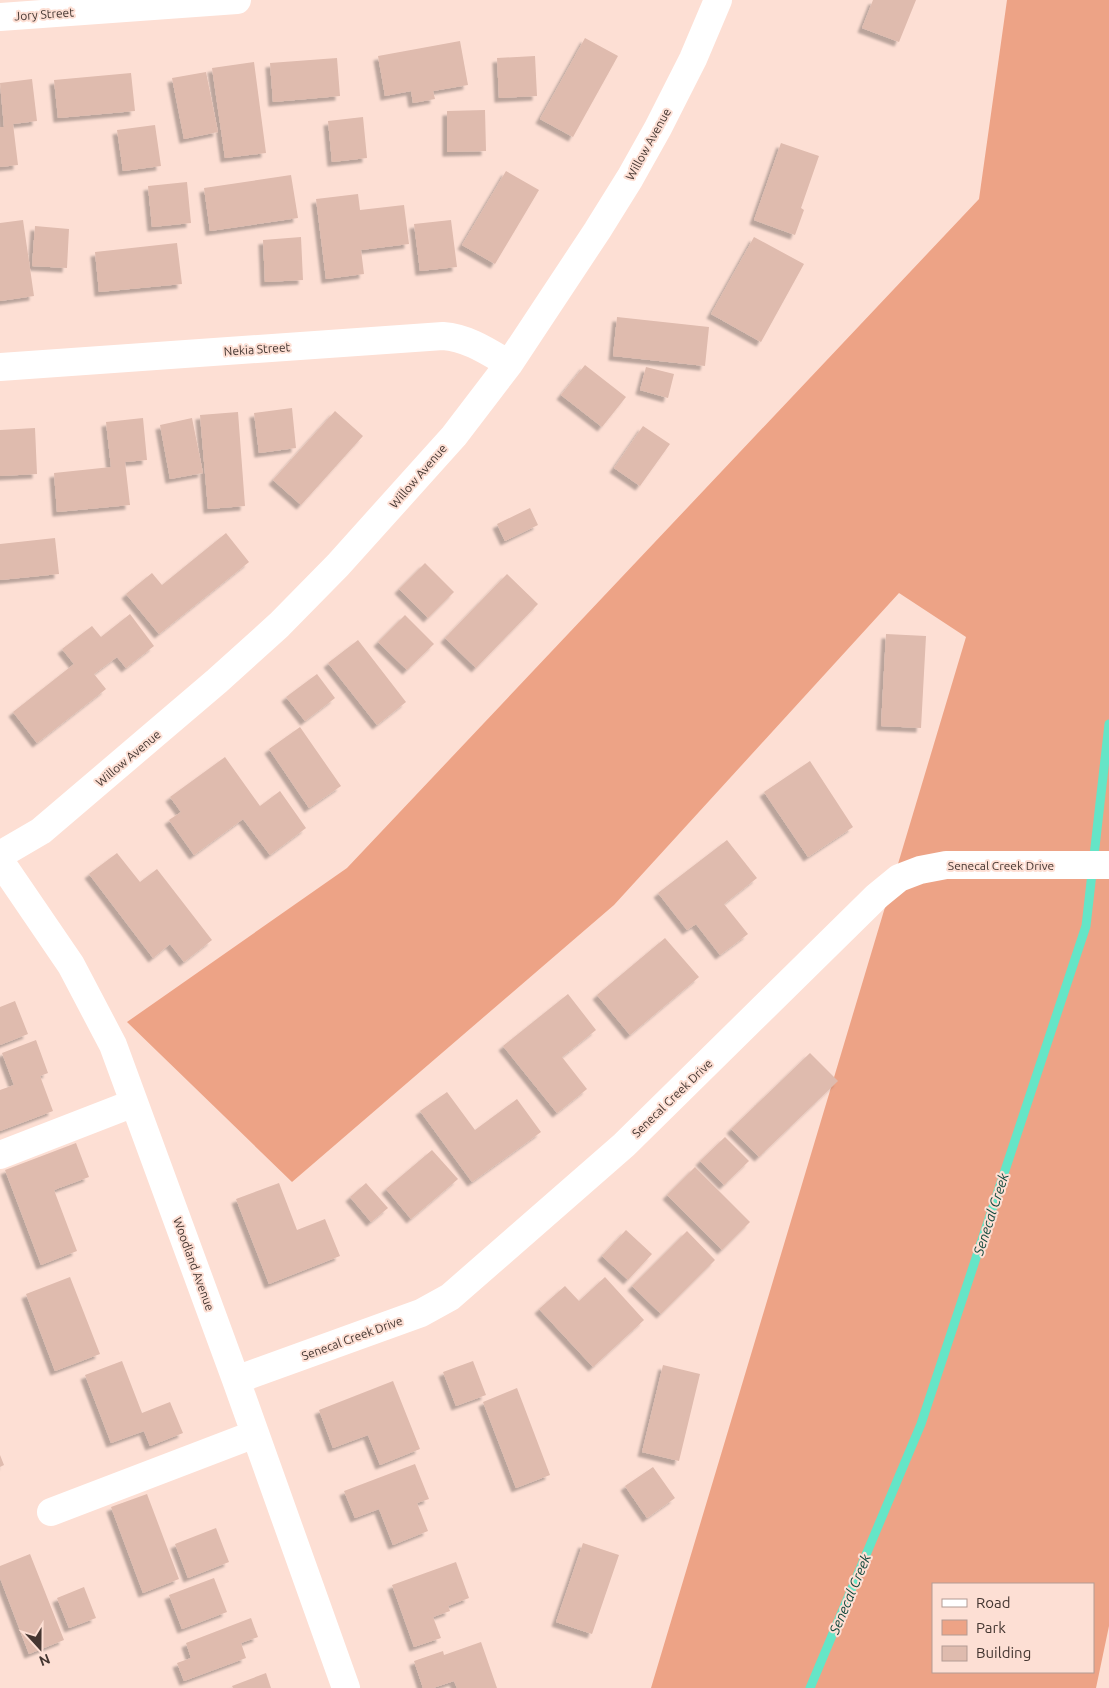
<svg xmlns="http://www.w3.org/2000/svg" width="1109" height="1688" font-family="Ubuntu,sans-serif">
  <defs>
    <filter id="shadow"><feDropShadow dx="-4.5" dy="4.5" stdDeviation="1" flood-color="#0004"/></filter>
  </defs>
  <rect width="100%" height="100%" fill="#fddfd4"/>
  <path fill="#eda386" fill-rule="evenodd" d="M 1007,0 L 1109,0 L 1109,1626 L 1096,1688 L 651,1688 L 966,637 L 899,593 L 614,905 L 292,1182 L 127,1022 L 347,868 L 979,199 ZM 933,1584 L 1093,1584 L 1093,1672 L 933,1672 Z"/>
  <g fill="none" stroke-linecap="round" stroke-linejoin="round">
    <path stroke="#65e5c7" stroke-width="9" d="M 810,1688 L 921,1424 L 1086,926 L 1109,724"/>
  </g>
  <path fill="#dfbbae" filter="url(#shadow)" d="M 873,0 L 916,0 L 899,42 L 862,28 Z
    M 585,38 L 618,56 L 573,137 L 540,119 Z
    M 460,41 L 468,85 L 433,91 L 435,99 L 413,103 L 411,91 L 385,96 L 378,56 Z
    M 535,56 L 537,96 L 499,98 L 497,58 Z
    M 337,58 L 340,96 L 273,102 L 270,63 Z
    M 254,62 L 266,153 L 225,158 L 212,68 Z
    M 206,72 L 218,132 L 184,139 L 172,78 Z
    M 131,73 L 135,111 L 58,118 L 54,80 Z
    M 32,79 L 37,121 L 13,124 L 18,165 L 0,167 L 0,127 L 4,127 L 0,83 Z
    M 485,110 L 486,151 L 447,152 L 447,111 Z
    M 363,117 L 367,158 L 332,162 L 328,121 Z
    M 155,125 L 161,166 L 123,171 L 117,130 Z
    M 781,143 L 819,156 L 801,208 L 804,210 L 795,235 L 754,220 Z
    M 506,171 L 539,190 L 495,264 L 462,245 Z
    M 291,175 L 298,218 L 210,231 L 204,188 Z
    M 187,182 L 191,223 L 152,227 L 148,186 Z
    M 358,194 L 360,210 L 404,205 L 409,244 L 361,250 L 364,274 L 326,279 L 316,199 Z
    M 23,220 L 34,296 L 0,301 L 0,223 Z
    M 451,220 L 457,267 L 420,271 L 414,224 Z
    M 35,226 L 69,229 L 67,268 L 32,266 Z
    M 301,237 L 303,280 L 265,282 L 263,240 Z
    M 754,237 L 804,264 L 761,342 L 711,314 Z
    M 177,243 L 182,284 L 99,292 L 95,252 Z
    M 617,317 L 709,327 L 705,366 L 613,356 Z
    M 585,365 L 626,397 L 602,427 L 561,395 Z
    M 646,367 L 674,374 L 668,398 L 640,390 Z
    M 292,408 L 296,448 L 259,453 L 254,413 Z
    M 335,411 L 363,436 L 301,505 L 273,480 Z
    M 238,412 L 245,506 L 208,509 L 200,415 Z
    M 143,418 L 147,460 L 125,462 L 130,505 L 57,512 L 54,473 L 111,467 L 106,422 Z
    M 192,418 L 203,473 L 170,479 L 160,425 Z
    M 643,426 L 670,444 L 640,486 L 614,468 Z
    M 35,428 L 37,474 L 0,476 L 0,430 Z
    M 530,508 L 538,525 L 505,541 L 497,524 Z
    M 226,533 L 249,562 L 159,634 L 126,594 L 152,573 L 162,585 Z
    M 55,538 L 59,574 L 0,580 L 0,544 Z
    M 425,563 L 454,592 L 428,618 L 399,589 Z
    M 507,574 L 538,604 L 476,668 L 445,638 Z
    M 130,614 L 154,646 L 126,668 L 117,657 L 94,674 L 106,689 L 37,743 L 13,712 L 74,664 L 62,649 L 92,626 L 101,637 Z
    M 405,615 L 434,644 L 407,670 L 378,642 Z
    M 886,634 L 926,636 L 921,728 L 881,726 Z
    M 358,640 L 406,702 L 377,725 L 328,663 Z
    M 317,674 L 335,698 L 305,721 L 286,697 Z
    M 300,727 L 341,786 L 309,808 L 269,749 Z
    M 225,757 L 260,806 L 280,791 L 306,828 L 270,855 L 243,819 L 194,855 L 169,820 L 181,812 L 170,797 Z
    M 810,761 L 853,827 L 808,857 L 764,792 Z
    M 727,840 L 757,878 L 724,904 L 748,934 L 720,955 L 696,924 L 687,930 L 658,893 Z
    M 117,853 L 140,882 L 157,869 L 212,940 L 184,962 L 170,944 L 153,958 L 89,874 Z
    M 665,938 L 699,977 L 630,1035 L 597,995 Z
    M 568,994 L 596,1030 L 562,1057 L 587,1089 L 557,1113 L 503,1046 Z
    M 15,1001 L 28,1034 L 0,1045 L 0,1007 Z
    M 36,1040 L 48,1073 L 40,1076 L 53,1111 L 0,1131 L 0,1090 L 14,1085 L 2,1053 Z
    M 810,1053 L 838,1081 L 759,1157 L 731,1129 Z
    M 447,1092 L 475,1130 L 517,1099 L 541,1132 L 472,1182 L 420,1111 Z
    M 725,1137 L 749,1161 L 724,1185 L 700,1161 Z
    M 76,1143 L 89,1177 L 54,1190 L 77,1251 L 41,1265 L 5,1170 Z
    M 432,1150 L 458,1179 L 411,1219 L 386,1189 Z
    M 695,1167 L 750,1222 L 722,1250 L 667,1195 Z
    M 279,1183 L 297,1230 L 325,1219 L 340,1256 L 269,1284 L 236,1199 Z
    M 366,1183 L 388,1208 L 371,1222 L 350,1197 Z
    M 626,1230 L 652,1254 L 628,1280 L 602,1256 Z
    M 687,1231 L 715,1260 L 661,1314 L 632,1286 Z
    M 70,1277 L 100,1354 L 55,1371 L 26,1294 Z
    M 605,1277 L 644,1320 L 593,1367 L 539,1309 L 565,1286 L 579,1301 Z
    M 122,1361 L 142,1413 L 170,1402 L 183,1433 L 150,1446 L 144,1431 L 111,1443 L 85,1375 Z
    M 473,1361 L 486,1395 L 456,1406 L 443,1372 Z
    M 663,1365 L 700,1374 L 679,1461 L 642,1452 Z
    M 393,1381 L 420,1449 L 380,1465 L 368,1435 L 333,1448 L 319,1410 Z
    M 517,1388 L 550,1475 L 516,1488 L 483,1402 Z
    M 0,1455 L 4,1465 L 0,1467 Z
    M 415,1464 L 429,1499 L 417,1503 L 428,1531 L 393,1545 L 379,1509 L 355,1518 L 344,1491 Z
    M 653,1467 L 675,1498 L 647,1518 L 625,1486 Z
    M 147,1494 L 179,1579 L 143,1593 L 111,1507 Z
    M 216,1528 L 229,1562 L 188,1578 L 175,1544 Z
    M 583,1543 L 619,1555 L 592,1634 L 556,1622 Z
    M 30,1554 L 64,1640 L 29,1654 L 0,1578 L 0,1566 Z
    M 456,1562 L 469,1598 L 448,1606 L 450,1611 L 433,1617 L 441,1638 L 414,1647 L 392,1585 Z
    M 214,1578 L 227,1612 L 182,1629 L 169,1595 Z
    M 84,1587 L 96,1618 L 69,1628 L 57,1598 Z
    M 251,1618 L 258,1637 L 241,1643 L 246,1658 L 184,1681 L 177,1663 L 191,1658 L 186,1643 Z
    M 481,1642 L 497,1688 L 457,1688 L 454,1681 L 433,1688 L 423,1688 L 414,1661 L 443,1651 L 444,1655 Z
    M 266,1673 L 271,1688 L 233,1688 L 232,1686 Z"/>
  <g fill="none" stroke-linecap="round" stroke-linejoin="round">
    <path stroke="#fff" stroke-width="28" d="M 0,17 L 237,0
      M 0,367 L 443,336 C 468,338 487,351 509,364
      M 0,855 L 41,831 L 217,681 L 279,625 L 338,565 L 454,436 L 509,364 L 597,231 L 630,178 L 658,128 L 693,59 L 718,0
      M 0,861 L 71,965 L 113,1045 L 236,1380 L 346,1688
      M 0,1155 L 134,1103
      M 236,1380 L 421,1313 L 450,1297 L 624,1145 L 877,896 L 899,878 L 920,870 L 946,865 L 1109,865
      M 51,1512 L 255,1434"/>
  </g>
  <g text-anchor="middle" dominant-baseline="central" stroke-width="4" stroke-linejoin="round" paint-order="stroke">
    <g font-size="12" fill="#443631" stroke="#fddfd4">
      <text transform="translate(44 14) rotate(-4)">Jory Street</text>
      <text transform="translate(648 144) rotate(-61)">Willow Avenue</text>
      <text transform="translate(257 349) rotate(-4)">Nekia Street</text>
      <text transform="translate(418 476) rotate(-49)">Willow Avenue</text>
      <text transform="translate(128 758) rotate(-40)">Willow Avenue</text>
      <text x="1001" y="865">Senecal Creek Drive</text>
      <text transform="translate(672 1098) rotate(-44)">Senecal Creek Drive</text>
      <text transform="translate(194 1264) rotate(70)">Woodland Avenue</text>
      <text transform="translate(352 1338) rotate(-20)">Senecal Creek Drive</text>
    </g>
    <g font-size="14" font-style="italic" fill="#124a3e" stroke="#fddfd4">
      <text transform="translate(991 1214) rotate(-72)">Senecal Creek</text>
      <text transform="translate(850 1594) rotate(-67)">Senecal Creek</text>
    </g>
  </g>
  <rect x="932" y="1583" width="162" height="90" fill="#fddfd4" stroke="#b39b93"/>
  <rect x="942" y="1599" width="25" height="8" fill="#ffffff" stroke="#b39b93"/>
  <text x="976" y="1608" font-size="15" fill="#443631">Road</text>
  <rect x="942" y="1620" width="25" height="15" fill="#eda386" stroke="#b39b93"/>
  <text x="976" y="1633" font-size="15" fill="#443631">Park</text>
  <rect x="942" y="1646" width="25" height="15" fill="#dfbbae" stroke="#b39b93"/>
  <text x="976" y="1658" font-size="15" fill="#443631">Building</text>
  <g transform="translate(40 1648) rotate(159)" stroke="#fddfd4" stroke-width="4" paint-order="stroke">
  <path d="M0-4L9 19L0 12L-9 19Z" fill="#443631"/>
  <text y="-8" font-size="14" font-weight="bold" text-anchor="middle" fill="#443631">N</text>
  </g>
</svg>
